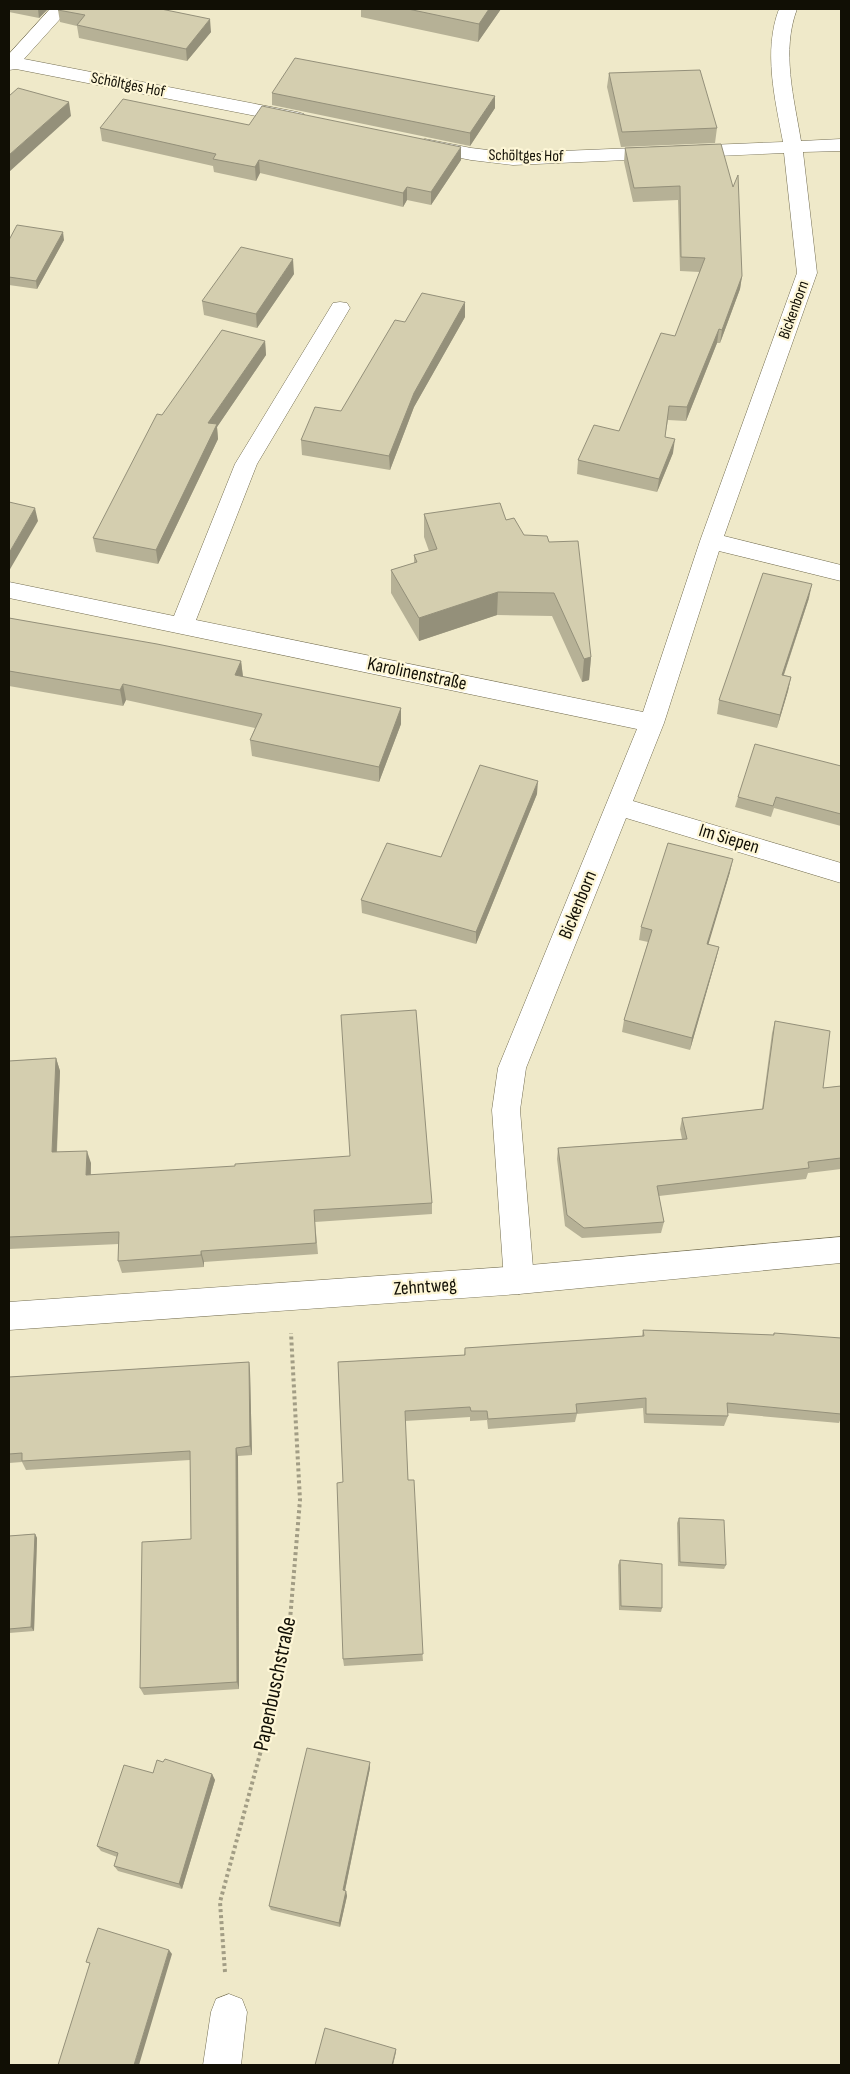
<svg xmlns="http://www.w3.org/2000/svg" width="850" height="2074" font-family="'Sofia Sans Condensed',sans-serif">
  <rect width="100%" height="100%" fill="#efe9c9"/>
  <g fill="none" stroke-linecap="round" stroke-linejoin="round">
    <defs>
      <path id="street" d="M 50,9 L 69,9 L 24,59 L 297,112 L 304,114 L 306,118 L 304,122 L 297,124 L 16,69 L 9,70 L 9,54 Z
        M 779,9 L 797,9 C 781,51 794,98 801,141 L 841,139 L 841,151 L 803,152 L 817,273 L 724,536 L 841,565 L 841,581 L 719,551 L 664,723 L 633,801 L 841,863 L 841,883 L 626,818 L 526,1068 L 520,1110 L 534,1280 L 530,1290 L 519,1294 L 508,1290 L 504,1280 L 492,1110 L 498,1068 L 637,729 L 9,598 L 9,582 L 174,616 L 235,464 L 330,308 L 333,303 L 340,302 L 347,303 L 350,308 L 257,464 L 196,620 L 643,712 L 700,541 L 797,273 L 784,153 L 513,165 L 471,160 L 425,151 L 418,149 L 415,145 L 418,141 L 425,139 L 471,148 L 513,153 L 783,142 C 775,99 763,51 779,9 Z
        M 229,1994 L 242,1999 L 247,2012 L 241,2065 L 203,2065 L 211,2012 L 216,1999 Z"/>
      <path id="secondary" d="M 841,1237 L 841,1263 L 519,1294 L 9,1330 L 9,1302 L 519,1266 Z"/>
    </defs>
    <use href="#street" stroke="#746e52" stroke-width="1"/>
    <use href="#secondary" stroke="#746e52" stroke-width="1"/>
    <path stroke="#a29d85" stroke-width="4" stroke-dasharray="3 3" stroke-linecap="butt" d="M 225,1972 L 220,1902 L 270,1717 L 290,1620 L 300,1500 L 291,1333"/>
    <use href="#street" fill="#fff" fill-rule="evenodd"/>
    <use href="#secondary" fill="#fff" fill-rule="evenodd"/>
  </g>
  <path fill="#b6b196" d="M 9,9 L 48,9 L 39,18 L 9,12 Z
    M 361,9 L 501,9 L 478,42 L 361,17 Z
    M 58,10 L 211,32 L 187,61 L 79,38 L 77,26 L 60,22 Z
    M 609,73 L 717,128 L 715,143 L 621,147 L 607,87 Z
    M 272,93 L 495,108 L 470,146 L 272,105 Z
    M 249,125 L 461,160 L 431,205 L 407,200 L 403,207 L 260,173 L 256,181 L 214,172 L 213,166 L 102,141 L 100,128 Z
    M 721,144 L 742,276 L 740,289 L 720,343 L 717,343 L 686,421 L 668,420 L 665,437 L 673,453 L 657,492 L 577,474 L 578,460 L 619,431 L 675,336 L 700,272 L 680,271 L 678,200 L 633,202 L 624,162 L 625,148 Z
    M 9,240 L 64,240 L 37,289 L 9,285 Z
    M 294,274 L 257,328 L 204,315 L 202,301 Z
    M 465,317 L 414,407 L 390,470 L 302,455 L 301,440 L 341,411 L 405,322 Z
    M 265,341 L 266,355 L 217,427 L 218,439 L 158,564 L 96,552 L 93,538 L 162,415 Z
    M 424,514 L 506,520 L 514,518 L 591,657 L 589,680 L 582,682 L 552,616 L 497,615 L 419,641 L 391,593 L 391,570 L 414,563 L 414,555 L 429,551 L 424,537 Z
    M 809,598 L 784,675 L 791,677 L 788,691 L 777,728 L 717,714 L 719,700 Z
    M 9,618 L 241,661 L 243,677 L 401,708 L 401,724 L 379,782 L 252,756 L 250,740 L 255,728 L 126,700 L 123,706 L 9,686 Z
    M 841,766 L 841,826 L 774,808 L 771,817 L 735,807 L 738,797 Z
    M 537,794 L 476,944 L 362,913 L 361,900 L 441,857 Z
    M 730,872 L 708,944 L 719,947 L 716,959 L 690,1050 L 622,1032 L 624,1020 L 648,942 L 639,940 L 641,927 Z
    M 775,1021 L 823,1088 L 841,1086 L 841,1169 L 808,1173 L 806,1179 L 659,1196 L 664,1222 L 661,1233 L 582,1238 L 565,1226 L 557,1159 L 558,1148 L 682,1139 L 680,1129 L 682,1118 L 762,1109 L 772,1033 Z
    M 56,1058 L 60,1071 L 57,1152 L 91,1163 L 91,1175 L 432,1203 L 432,1214 L 315,1222 L 318,1254 L 204,1262 L 204,1267 L 122,1273 L 118,1261 L 119,1244 L 9,1249 L 9,1061 Z
    M 643,1330 L 773,1335 L 774,1333 L 841,1355 L 841,1418 L 839,1423 L 727,1413 L 728,1416 L 724,1426 L 644,1423 L 643,1408 L 577,1414 L 575,1422 L 488,1429 L 487,1420 L 470,1421 L 470,1417 L 405,1421 L 408,1480 L 423,1661 L 344,1666 L 343,1659 L 343,1482 L 338,1362 L 464,1355 L 465,1348 L 642,1336 Z
    M 249,1362 L 250,1371 L 252,1455 L 238,1456 L 239,1689 L 144,1695 L 140,1688 L 191,1539 L 190,1460 L 26,1470 L 22,1462 L 9,1463 L 9,1377 Z
    M 679,1518 L 726,1565 L 724,1569 L 678,1566 L 677,1523 Z
    M 35,1534 L 37,1538 L 34,1631 L 9,1633 L 9,1536 Z
    M 620,1560 L 662,1608 L 661,1612 L 619,1610 L 618,1565 Z
    M 163,1762 L 212,1774 L 215,1780 L 182,1889 L 118,1871 L 114,1866 L 117,1857 L 101,1851 L 97,1846 L 153,1773 Z
    M 370,1768 L 345,1891 L 346,1891 L 347,1896 L 340,1927 L 271,1910 L 269,1906 Z"/>
  <path fill="#94907a" d="M 38,9 L 48,9 L 39,18 Z
    M 489,9 L 501,9 L 478,42 L 479,24 Z
    M 210,19 L 211,32 L 187,61 L 186,49 Z
    M 495,96 L 495,108 L 470,146 L 470,133 Z
    M 69,102 L 71,116 L 9,172 L 9,155 Z
    M 461,147 L 461,160 L 431,205 L 431,192 Z
    M 259,160 L 260,173 L 256,181 L 255,167 Z
    M 407,187 L 407,200 L 403,207 L 403,193 Z
    M 63,232 L 64,240 L 37,289 L 36,281 Z
    M 293,259 L 294,274 L 257,328 L 256,314 Z
    M 742,276 L 740,289 L 720,343 L 722,330 Z
    M 465,302 L 465,317 L 414,407 L 390,470 L 389,456 L 414,393 Z
    M 719,329 L 717,343 L 686,421 L 687,407 Z
    M 265,341 L 266,355 L 217,427 L 218,439 L 158,564 L 156,550 L 208,423 Z
    M 675,439 L 673,453 L 657,492 L 659,479 Z
    M 35,508 L 38,521 L 9,571 L 9,553 Z
    M 812,584 L 809,598 L 779,689 L 782,675 Z
    M 498,592 L 497,615 L 419,641 L 419,618 Z
    M 591,657 L 589,680 L 582,682 L 584,659 Z
    M 241,661 L 243,677 L 235,675 Z
    M 791,677 L 788,691 L 777,728 L 780,715 Z
    M 123,684 L 126,700 L 123,706 L 120,690 Z
    M 401,708 L 401,724 L 379,782 L 379,767 Z
    M 538,781 L 537,794 L 476,944 L 476,932 Z
    M 733,859 L 730,872 L 705,956 L 707,944 Z
    M 719,947 L 716,959 L 690,1050 L 692,1038 Z
    M 56,1058 L 60,1071 L 56,1165 L 52,1152 Z
    M 87,1151 L 91,1163 L 90,1187 L 86,1175 Z
    M 201,1251 L 204,1262 L 204,1267 L 201,1255 Z
    M 249,1362 L 250,1371 L 252,1455 L 250,1446 Z
    M 236,1448 L 238,1456 L 239,1689 L 237,1682 Z
    M 35,1534 L 37,1538 L 34,1631 L 31,1627 Z
    M 370,1762 L 370,1768 L 344,1895 L 343,1890 Z
    M 212,1774 L 215,1780 L 182,1889 L 179,1884 Z
    M 346,1891 L 347,1896 L 340,1927 L 339,1923 Z
    M 169,1950 L 172,1954 L 139,2065 L 134,2065 Z
    M 396,2049 L 396,2052 L 393,2065 L 392,2065 Z"/>
  <path fill="#d4ceaf" stroke="#94907a" d="M 59,9 L 161,9 L 210,19 L 186,49 L 77,25 L 85,15 L 58,10 Z
    M 408,9 L 489,9 L 479,24 Z
    M 295,58 L 495,96 L 470,133 L 272,93 Z
    M 700,70 L 717,128 L 622,132 L 609,73 Z
    M 18,88 L 69,102 L 9,155 L 9,96 Z
    M 123,99 L 249,125 L 262,106 L 461,147 L 431,192 L 407,187 L 403,193 L 259,160 L 255,167 L 213,159 L 216,154 L 100,128 Z
    M 721,144 L 733,187 L 738,175 L 742,276 L 722,330 L 719,329 L 687,407 L 669,406 L 665,437 L 675,439 L 659,479 L 578,460 L 594,425 L 619,431 L 661,333 L 675,336 L 705,258 L 681,257 L 680,186 L 634,188 L 625,148 Z
    M 17,225 L 63,232 L 36,281 L 9,277 L 9,240 Z
    M 241,247 L 293,259 L 256,314 L 202,301 Z
    M 422,293 L 465,302 L 414,393 L 389,456 L 301,440 L 315,407 L 341,411 L 395,320 L 405,322 Z
    M 222,330 L 265,341 L 208,423 L 217,424 L 156,550 L 93,538 L 157,414 L 162,415 Z
    M 9,502 L 35,508 L 9,553 Z
    M 500,503 L 506,520 L 514,518 L 524,535 L 547,536 L 549,542 L 578,541 L 591,657 L 584,659 L 554,593 L 498,592 L 419,618 L 391,570 L 417,562 L 414,555 L 437,549 L 424,514 Z
    M 763,573 L 812,584 L 782,675 L 791,677 L 780,715 L 719,700 Z
    M 9,618 L 157,644 L 241,661 L 235,675 L 401,708 L 379,767 L 250,740 L 262,714 L 123,684 L 120,690 L 9,671 Z
    M 755,744 L 841,766 L 841,814 L 776,797 L 773,806 L 738,797 Z
    M 480,765 L 538,781 L 476,932 L 361,900 L 387,843 L 441,857 Z
    M 668,843 L 733,859 L 707,944 L 719,947 L 692,1038 L 624,1020 L 652,930 L 641,927 Z
    M 416,1010 L 432,1203 L 314,1210 L 316,1243 L 201,1251 L 201,1255 L 118,1261 L 119,1232 L 9,1237 L 9,1061 L 56,1058 L 52,1152 L 87,1151 L 86,1175 L 235,1166 L 235,1164 L 350,1156 L 341,1015 Z
    M 775,1021 L 830,1031 L 823,1088 L 841,1086 L 841,1158 L 808,1162 L 809,1168 L 657,1186 L 664,1222 L 584,1228 L 567,1215 L 558,1148 L 687,1139 L 682,1118 L 763,1109 Z
    M 643,1330 L 774,1335 L 774,1333 L 841,1338 L 841,1414 L 727,1403 L 728,1416 L 646,1414 L 646,1398 L 576,1404 L 577,1413 L 488,1419 L 487,1411 L 471,1411 L 470,1407 L 405,1411 L 408,1480 L 414,1480 L 423,1654 L 343,1659 L 337,1483 L 343,1482 L 338,1362 L 465,1355 L 465,1348 L 644,1336 Z
    M 249,1362 L 250,1446 L 236,1448 L 237,1682 L 140,1688 L 142,1542 L 191,1539 L 190,1451 L 22,1461 L 22,1453 L 9,1454 L 9,1377 Z
    M 679,1518 L 724,1520 L 726,1565 L 680,1562 Z
    M 35,1534 L 31,1627 L 9,1629 L 9,1536 Z
    M 620,1560 L 662,1564 L 662,1608 L 621,1606 Z
    M 307,1748 L 370,1762 L 343,1890 L 346,1891 L 339,1923 L 269,1906 Z
    M 165,1759 L 212,1774 L 179,1884 L 114,1866 L 118,1853 L 97,1846 L 124,1765 L 153,1773 L 157,1760 L 163,1762 Z
    M 98,1928 L 169,1950 L 134,2065 L 58,2065 L 90,1963 L 86,1962 Z
    M 325,2028 L 396,2049 L 392,2065 L 315,2065 Z"/>
  <g text-anchor="middle" dominant-baseline="central" stroke-width="4.5" stroke-linejoin="round" paint-order="stroke">
    <g font-size="16" fill="#110f05" stroke="#fdf6d6">
      <text transform="translate(128 85) rotate(11)">Schöltges Hof</text>
      <text transform="translate(526 156) rotate(1)">Schöltges Hof</text>
      <text transform="translate(794 310) rotate(-70)">Bickenborn</text>
    </g>
    <g font-size="19" fill="#110f05" stroke="#fdf6d6">
      <text transform="translate(417 674) rotate(12)">Karolinenstraße</text>
      <text transform="translate(729 839) rotate(17)">Im Siepen</text>
      <text transform="translate(578 905) rotate(-68)">Bickenborn</text>
      <text transform="translate(425 1287) rotate(-4)">Zehntweg</text>
    </g>
    <g font-size="22" fill="#110f05" stroke="#fdf6d6">
      <text transform="translate(275 1684) rotate(-78)">Papenbuschstraße</text>
    </g>
  </g>
  <rect width="850" height="2074" fill="none" stroke="#110f05" stroke-width="20"/>
</svg>
